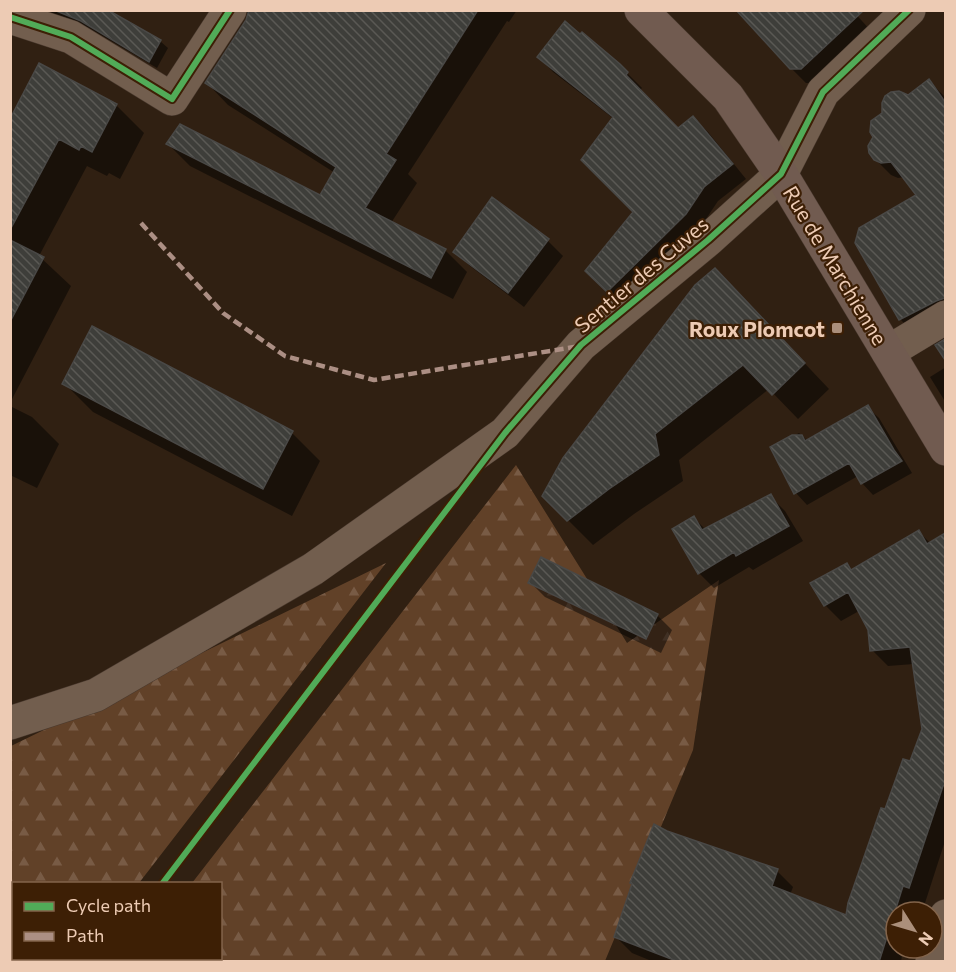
<svg xmlns="http://www.w3.org/2000/svg" width="956" height="972" font-family="Commissioner,sans-serif">
  <defs>
    <pattern id="forest-firs" width="22" height="20" patternUnits="userSpaceOnUse" patternTransform="scale(1.5)"><rect width="22" height="20" fill="#614128"/><path d="M5 1l3.5 6h-7zM16 11l3.5 6h-7z" fill="#785b45"/></pattern>
    <pattern id="building-back-hatch" width="6" height="6" patternUnits="userSpaceOnUse" patternTransform="scale(1.5)"><rect width="6" height="6" fill="#3e3e3a"/><path d="M-1 5l2 2M0 0l6 6M5-1l2 2" fill="none" stroke="#5a5954"/></pattern>
  </defs>
  <rect width="100%" height="100%" fill="#302012"/>
  <path fill="url(#forest-firs)" d="M 516,465 L 627,643 L 719,580 L 693,750 L 605,961 L 132,962 L 134,958 L 220,958 L 220,884 L 192,883 Z
    M 386,563 L 139,883 L 14,884 L 14,958 L 81,959 L 78,962 L 11,962 L 11,746 Z"/>
  <path fill="#0007" d="M 43,10 L 104,10 L 160,41 L 168,48 L 157,68 L 89,28 Z
    M 249,10 L 517,10 L 509,22 L 507,21 L 408,174 L 417,183 L 391,223 L 445,250 L 467,272 L 453,299 L 190,166 L 168,144 L 321,197 L 335,173 L 228,105 L 207,83 L 247,21 Z
    M 852,10 L 872,32 L 817,83 L 806,83 L 791,68 Z
    M 539,57 L 619,65 L 642,88 L 639,91 L 678,130 L 693,118 L 708,132 L 746,179 L 718,201 L 700,228 L 622,306 L 587,271 L 635,212 L 614,119 L 553,72 Z
    M 39,65 L 116,105 L 144,133 L 120,179 L 109,173 L 107,176 L 87,166 L 39,256 L 71,286 L 10,403 L 10,122 Z
    M 929,81 L 946,98 L 946,320 L 916,335 L 901,320 L 857,243 L 918,195 L 905,177 L 898,178 L 891,175 L 875,159 L 908,97 Z
    M 492,200 L 548,241 L 563,256 L 524,307 L 470,266 L 455,251 Z
    M 740,295 L 829,389 L 798,419 L 769,389 L 679,460 L 683,481 L 634,514 L 593,545 L 544,496 Z
    M 946,367 L 946,403 L 930,377 Z
    M 64,383 L 292,433 L 320,461 L 292,516 L 93,412 Z
    M 10,406 L 32,417 L 59,444 L 37,488 L 10,475 Z
    M 867,407 L 879,418 L 912,473 L 873,495 L 862,483 L 858,476 L 807,505 L 796,493 L 772,448 L 799,433 L 808,441 Z
    M 770,496 L 785,511 L 803,541 L 753,570 L 749,567 L 714,588 L 699,573 L 694,518 L 706,530 Z
    M 919,532 L 935,548 L 946,566 L 946,582 L 928,592 L 946,590 L 946,838 L 925,903 L 919,901 L 916,912 L 896,912 L 896,948 L 903,948 L 901,962 L 654,962 L 632,953 L 616,937 L 666,832 L 777,871 L 793,887 L 790,895 L 847,917 L 886,811 L 911,763 L 923,729 L 914,664 L 888,666 L 872,650 L 869,630 L 859,611 L 841,621 L 825,605 L 847,565 L 853,571 Z
    M 530,582 L 657,615 L 672,630 L 661,653 L 545,597 Z"/>
  <path fill="url(#building-back-hatch)" stroke="#494846" stroke-width="1.5" d="M 54,10 L 108,10 L 161,40 L 149,62 L 81,21 Z
    M 249,10 L 478,10 L 386,154 L 396,160 L 365,208 L 446,249 L 431,278 L 166,144 L 180,124 L 320,195 L 336,167 L 205,83 L 246,20 Z
    M 736,10 L 864,10 L 801,69 L 790,69 Z
    M 565,21 L 580,34 L 582,32 L 620,64 L 628,72 L 626,75 L 678,128 L 693,116 L 733,164 L 704,187 L 686,214 L 607,292 L 585,271 L 633,212 L 581,160 L 613,117 L 537,57 Z
    M 39,63 L 117,104 L 92,152 L 81,146 L 79,150 L 59,139 L 10,230 L 10,119 Z
    M 929,79 L 945,102 L 945,298 L 936,301 L 899,320 L 855,243 L 859,228 L 916,195 L 891,162 L 881,163 L 874,160 L 869,153 L 868,146 L 873,137 L 870,132 L 871,121 L 882,113 L 882,103 L 885,96 L 891,92 L 899,91 L 908,95 Z
    M 492,197 L 549,239 L 508,293 L 453,252 Z
    M 10,240 L 44,257 L 10,322 Z
    M 715,268 L 805,363 L 772,395 L 743,365 L 655,434 L 659,455 L 609,489 L 567,521 L 542,496 L 563,458 L 695,285 Z
    M 92,326 L 293,431 L 263,489 L 62,384 Z
    M 945,339 L 945,360 L 935,345 Z
    M 868,405 L 894,450 L 902,461 L 861,484 L 849,463 L 794,494 L 770,447 L 792,435 L 802,435 L 805,441 Z
    M 771,494 L 789,526 L 736,556 L 734,552 L 698,574 L 672,529 L 694,516 L 702,530 Z
    M 919,530 L 927,544 L 945,533 L 945,785 L 943,786 L 909,888 L 903,886 L 879,962 L 679,962 L 614,937 L 632,884 L 630,883 L 654,824 L 667,831 L 778,869 L 772,886 L 846,915 L 848,903 L 881,808 L 885,809 L 903,759 L 910,761 L 922,729 L 910,647 L 870,651 L 868,630 L 848,592 L 824,606 L 810,583 L 847,563 L 851,570 Z
    M 541,557 L 658,614 L 646,639 L 528,583 Z"/>
  <g fill="none" stroke-linecap="round" stroke-linejoin="round">
    <defs>
      <path id="minor" d="M 10,17 L 71,37 L 172,99 L 230,10
        M 888,352 L 946,317
        M 10,723 L 96,695 L 313,569 L 505,433 L 581,345 L 708,240 L 781,174 L 823,92 L 909,10
        M 932,962 L 946,916"/>
      <path id="major" d="M 641,10 L 728,97 L 781,174 L 946,449"/>
    </defs>
    <use href="#minor" stroke="#4a3a2f" stroke-width="34"/>
    <use href="#major" stroke="#4a3a2f" stroke-width="34"/>
    <use href="#minor" stroke="#725e4e" stroke-width="33"/>
    <use href="#major" stroke="#715b50" stroke-width="33"/>
    <path stroke="#ac8f84" stroke-width="4.5" stroke-dasharray="9 4.5" stroke-linecap="butt" d="M 141,223 L 223,313 L 285,356 L 374,380 L 580,346"/>
    <defs>
      <path id="cycleway" d="M 10,17 L 71,37 L 172,99 L 230,10
        M 162,884 L 505,433 L 581,345 L 708,240 L 781,174 L 823,92 L 909,10"/>
    </defs>
    <use href="#cycleway" stroke="#3d1f05" stroke-width="10"/>
    <use href="#cycleway" stroke="#51ab58" stroke-width="6"/>
  </g>
  <rect fill="#ab8f7b" stroke="#3d1f05" stroke-width="2" x="831" y="322" width="12" height="12" rx="3"/>
  <g text-anchor="middle" dominant-baseline="central" stroke-width="4.5" stroke-linejoin="round" paint-order="stroke">
    <g font-size="21" fill="#edcbb4" stroke="#3d1f05">
      <text transform="translate(836 265) rotate(59)">Rue de Marchienne</text>
      <text transform="translate(641 274) rotate(-40)">Sentier des Cuves</text>
    </g>
    <g font-size="21" font-weight="bold" fill="#edcbb4" stroke="#3d1f05" text-anchor="end">
      <text x="825" y="328">Roux Plomcot</text>
    </g>
  </g>
  <rect width="956" height="972" fill="none" stroke="#edcbb4" stroke-width="24"/>
  <rect x="12" y="882" width="210" height="78" fill="#3d1f05" stroke="#83644b" stroke-width="1.5"/>
  <rect x="24" y="902" width="30" height="9" fill="#51ab58" stroke="#83644b" stroke-width="1.5"/>
  <text x="66" y="912" font-size="18" fill="#edcbb4">Cycle path</text>
  <rect x="24" y="932" width="30" height="9" fill="#ac8f84" stroke="#83644b" stroke-width="1.5"/>
  <text x="66" y="942" font-size="18" fill="#edcbb4">Path</text>
  <g transform="translate(914 930) rotate(127)"><circle r="28" fill="#3d1f05" stroke="#83644b" stroke-width="1.5"/>
  <path d="M0-4.5L10 22L0 15L-10 22Z" fill="#ab8f7b"/>
  <text y="-9" font-size="16" font-weight="bold" text-anchor="middle" fill="#edcbb4">N</text>
  </g>
</svg>
